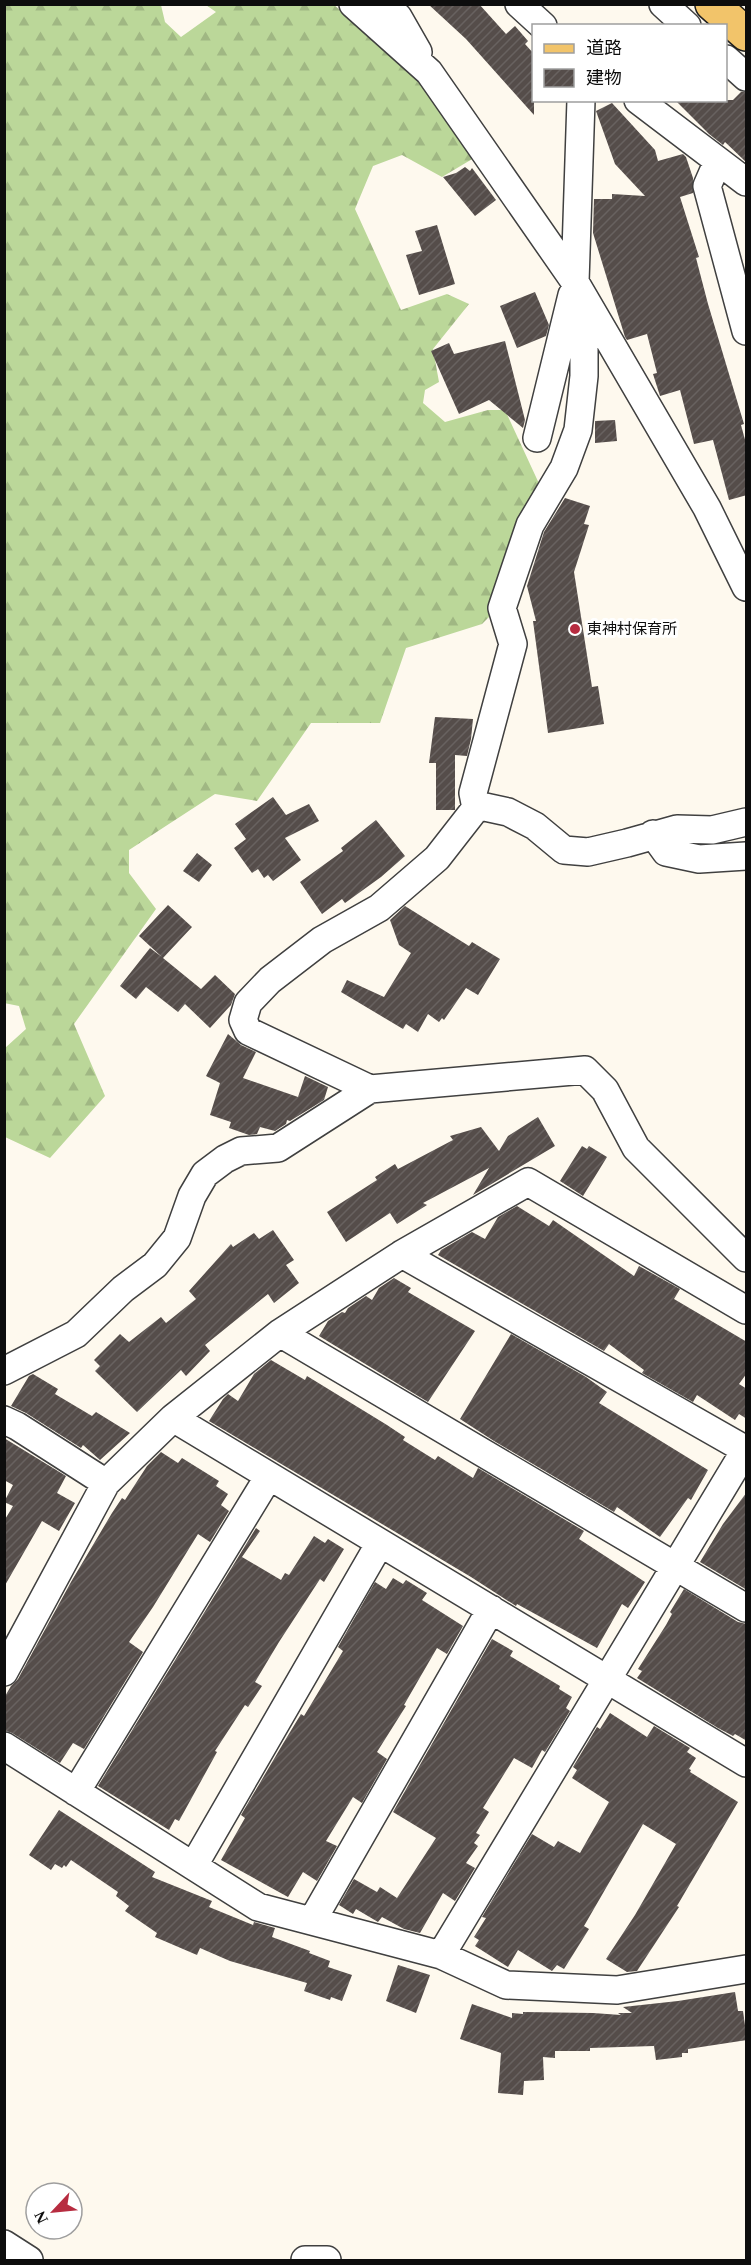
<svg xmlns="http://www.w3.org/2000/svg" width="751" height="2265" font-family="'Times New Roman','Noto Sans JP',serif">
  <defs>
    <pattern id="forest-firs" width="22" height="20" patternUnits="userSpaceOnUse" patternTransform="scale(1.5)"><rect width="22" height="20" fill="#bbd799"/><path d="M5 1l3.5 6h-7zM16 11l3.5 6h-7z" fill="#a0b783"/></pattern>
    <pattern id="building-hatch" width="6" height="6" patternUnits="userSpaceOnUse" patternTransform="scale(1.5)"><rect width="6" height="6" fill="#554d4a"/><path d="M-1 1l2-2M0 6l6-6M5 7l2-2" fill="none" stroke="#686260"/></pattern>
  </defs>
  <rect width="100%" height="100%" fill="#fef9ee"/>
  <path fill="url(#forest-firs)" d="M 5,5 L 161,5 L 165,22 L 181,37 L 216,12 L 206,5 L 334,5 L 416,75 L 479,155 L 442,177 L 402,155 L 373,166 L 355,209 L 401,310 L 447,294 L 469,304 L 433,349 L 439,382 L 425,390 L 423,403 L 445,422 L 488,410 L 505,410 L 542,490 L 512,594 L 482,624 L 406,648 L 380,723 L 311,723 L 257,801 L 215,794 L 129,850 L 129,873 L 156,909 L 74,1024 L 105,1096 L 50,1158 L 5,1137 L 5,1048 L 26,1029 L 19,1006 L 4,1003 Z"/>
  <path fill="url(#building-hatch)" d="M 428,4 L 479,4 L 506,34 L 515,26 L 528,41 L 525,44 L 534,54 L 534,115 L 466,39 Z
    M 741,92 L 747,92 L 747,163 L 725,142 L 723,145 L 709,134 L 675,100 L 733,100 Z
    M 612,103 L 655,150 L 658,161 L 683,154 L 686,157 L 693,178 L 693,193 L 680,197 L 699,257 L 696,258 L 708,304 L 744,424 L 741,425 L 747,447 L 747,495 L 729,500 L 713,440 L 694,444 L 680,390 L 660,396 L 653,374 L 657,373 L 647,334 L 627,340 L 625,337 L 593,233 L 594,199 L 612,199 L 612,194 L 645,196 L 615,164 L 596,111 Z
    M 465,167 L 470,171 L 472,168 L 496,200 L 475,216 L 443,177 L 456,173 Z
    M 437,225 L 455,284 L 419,295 L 406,255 L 422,251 L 415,231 Z
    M 535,292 L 549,325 L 546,336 L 517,348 L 500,306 Z
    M 505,341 L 525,420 L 523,428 L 489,400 L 459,414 L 431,351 L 449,343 L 454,354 Z
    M 615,420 L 617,441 L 595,443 L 595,421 Z
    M 565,498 L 590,506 L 584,524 L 589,525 L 574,572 L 592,687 L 598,686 L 604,724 L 548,733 L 533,621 L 536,621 L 527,586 L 544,532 Z
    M 435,717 L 473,719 L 471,739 L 467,756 L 455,755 L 455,810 L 436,810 L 436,763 L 429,763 Z
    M 273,797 L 286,815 L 309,804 L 319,821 L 285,838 L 301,860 L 273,881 L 268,875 L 264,878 L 258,869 L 252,873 L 234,848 L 246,839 L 235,824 Z
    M 376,820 L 405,856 L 381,877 L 345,903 L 342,899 L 322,914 L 300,882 L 343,851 L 341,848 Z
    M 197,853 L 212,865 L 199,882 L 183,871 Z
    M 168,905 L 192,927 L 163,958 L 201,989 L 215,975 L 235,994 L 231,1005 L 210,1028 L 185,1004 L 178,1012 L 146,987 L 136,999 L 120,986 L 150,948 L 162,957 L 139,936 Z
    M 405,906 L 469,946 L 472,942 L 500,959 L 478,995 L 466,988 L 444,1020 L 442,1018 L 439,1022 L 428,1014 L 418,1032 L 406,1024 L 403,1029 L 341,992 L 347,980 L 384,997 L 411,953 L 399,945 L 390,920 Z
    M 228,1034 L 241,1045 L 256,1052 L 243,1078 L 298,1097 L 305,1076 L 328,1087 L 324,1100 L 290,1121 L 287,1120 L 286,1124 L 275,1131 L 260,1127 L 257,1134 L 249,1135 L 229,1128 L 231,1122 L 210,1115 L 220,1083 L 206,1076 Z
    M 538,1117 L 555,1146 L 473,1195 L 489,1168 L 423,1203 L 427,1205 L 397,1224 L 390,1213 L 346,1242 L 327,1212 L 377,1180 L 375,1177 L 395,1164 L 398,1169 L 453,1140 L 450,1136 L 481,1127 L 499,1151 L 508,1136 Z
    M 582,1146 L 587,1149 L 589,1146 L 607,1157 L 583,1196 L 560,1181 Z
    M 517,1206 L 549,1226 L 553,1220 L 634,1276 L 639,1266 L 680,1289 L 674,1299 L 747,1342 L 747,1373 L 739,1384 L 747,1389 L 747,1419 L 739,1414 L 735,1420 L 697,1395 L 693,1402 L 642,1373 L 644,1370 L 609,1344 L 604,1351 L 438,1255 L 441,1250 L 472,1232 L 485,1239 L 498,1217 Z
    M 273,1230 L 294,1260 L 286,1265 L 299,1283 L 274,1303 L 268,1294 L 205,1345 L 210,1351 L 186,1376 L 181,1370 L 137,1412 L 95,1371 L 100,1366 L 94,1360 L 120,1334 L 129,1342 L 161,1317 L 166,1323 L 196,1299 L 189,1291 L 231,1244 L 233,1247 L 254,1233 L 259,1239 Z
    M 394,1278 L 411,1288 L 408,1292 L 475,1331 L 428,1402 L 319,1336 L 328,1321 L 342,1312 L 345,1313 L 348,1308 L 366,1296 L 372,1300 L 379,1288 Z
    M 511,1334 L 586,1377 L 607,1392 L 599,1403 L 708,1470 L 691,1500 L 688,1498 L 660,1537 L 617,1507 L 614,1512 L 494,1441 L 460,1419 Z
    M 271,1360 L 305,1380 L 307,1376 L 387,1425 L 405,1437 L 403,1440 L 435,1460 L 438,1456 L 473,1478 L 478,1468 L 584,1531 L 579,1539 L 645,1582 L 628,1608 L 622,1604 L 597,1648 L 517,1604 L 516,1606 L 471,1577 L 209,1421 L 223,1399 L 228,1394 L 238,1401 L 254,1374 Z
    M 33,1374 L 58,1389 L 55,1394 L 92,1416 L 96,1412 L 130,1433 L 100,1460 L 83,1445 L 81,1448 L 26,1413 L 11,1406 L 29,1376 Z
    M 4,1438 L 66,1476 L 57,1493 L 75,1503 L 59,1531 L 42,1521 L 4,1587 L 4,1521 L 13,1506 L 4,1502 L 13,1485 L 4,1480 Z
    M 161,1452 L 178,1463 L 182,1458 L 219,1481 L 216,1486 L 228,1494 L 221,1505 L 229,1511 L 210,1542 L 198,1534 L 153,1607 L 129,1642 L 143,1652 L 84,1749 L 73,1743 L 60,1763 L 12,1733 L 4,1730 L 4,1698 L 11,1686 L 18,1679 L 71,1582 L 112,1513 L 122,1498 L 125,1500 L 147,1466 Z
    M 747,1492 L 747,1590 L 700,1562 L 723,1524 Z
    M 256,1528 L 260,1531 L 242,1557 L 281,1580 L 285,1573 L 289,1575 L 314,1536 L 325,1543 L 328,1539 L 344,1549 L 324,1582 L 320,1579 L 279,1642 L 255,1682 L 262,1686 L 248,1707 L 245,1705 L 215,1751 L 217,1752 L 179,1821 L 175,1819 L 169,1830 L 98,1786 Z
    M 393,1578 L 403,1584 L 406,1580 L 427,1593 L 422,1600 L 463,1626 L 447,1654 L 437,1648 L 404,1705 L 406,1706 L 377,1752 L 387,1759 L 362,1803 L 353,1797 L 326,1841 L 337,1846 L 317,1881 L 303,1872 L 288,1897 L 221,1860 L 245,1818 L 241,1815 L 284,1742 L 301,1714 L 304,1716 L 343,1651 L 338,1647 L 375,1582 L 386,1589 Z
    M 684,1589 L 738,1622 L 747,1624 L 747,1741 L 735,1734 L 733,1736 L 718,1728 L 637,1678 L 642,1671 L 638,1669 L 666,1625 L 672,1614 L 670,1612 Z
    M 492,1639 L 513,1651 L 510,1656 L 560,1686 L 559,1689 L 572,1697 L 566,1708 L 570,1711 L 545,1752 L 542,1750 L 532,1768 L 514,1758 L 483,1808 L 489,1812 L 476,1833 L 480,1835 L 474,1843 L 478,1846 L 466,1863 L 475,1868 L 455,1901 L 443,1893 L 420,1933 L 404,1929 L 382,1917 L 378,1922 L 356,1909 L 353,1914 L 339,1905 L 354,1879 L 377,1892 L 380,1887 L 397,1898 L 436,1838 L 393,1812 Z
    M 610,1713 L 647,1737 L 654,1726 L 690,1748 L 687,1752 L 696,1758 L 689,1769 L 691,1770 L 690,1772 L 738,1802 L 677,1906 L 679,1907 L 637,1971 L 627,1972 L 606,1959 L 635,1915 L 676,1844 L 643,1824 L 584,1926 L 589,1929 L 564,1969 L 557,1965 L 552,1971 L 518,1950 L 508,1967 L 475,1946 L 479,1940 L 474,1937 L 486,1918 L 482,1917 L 532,1834 L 554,1847 L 558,1841 L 580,1853 L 609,1802 L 572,1778 L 577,1770 L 573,1767 L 597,1727 L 600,1729 Z
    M 59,1810 L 155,1872 L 152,1877 L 212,1901 L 209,1907 L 253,1925 L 254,1922 L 275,1928 L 272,1937 L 310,1951 L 309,1953 L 330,1961 L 328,1967 L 352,1975 L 342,2001 L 331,1997 L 330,2000 L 304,1991 L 307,1983 L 230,1961 L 200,1948 L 197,1955 L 155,1937 L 157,1933 L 125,1911 L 129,1906 L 116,1896 L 118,1892 L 71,1860 L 66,1867 L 64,1865 L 62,1868 L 55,1864 L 51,1870 L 29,1855 Z
    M 398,1965 L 430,1975 L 416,2013 L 386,2001 Z
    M 735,1992 L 738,2011 L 743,2011 L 747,2040 L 688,2049 L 688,2053 L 682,2053 L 682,2057 L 656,2060 L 654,2046 L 590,2048 L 590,2051 L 555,2051 L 555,2058 L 543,2057 L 544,2080 L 524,2081 L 523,2095 L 498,2093 L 501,2053 L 460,2039 L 472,2004 L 512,2018 L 512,2013 L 523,2014 L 523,2012 L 593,2013 L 621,2015 L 618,2013 L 632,2013 L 623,2007 L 678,2001 Z"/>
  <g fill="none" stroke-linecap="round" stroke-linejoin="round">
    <defs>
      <path id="minor" d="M 353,4 L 429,72 L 575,282 L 584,336 L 584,376 L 578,430 L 564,468 L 530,525 L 502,608 L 513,644 L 473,793 L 476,808
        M 384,4 L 398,17 L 418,52
        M 519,4 L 543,26
        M 663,4 L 687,26
        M 726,59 L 746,77
        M 581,100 L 575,282 L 707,508 L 746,587
        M 638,100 L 746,182
        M 718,161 L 707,186 L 746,331
        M 537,438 L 572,295
        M 653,834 L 666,852 L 699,859 L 746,856
        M 370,1089 L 248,1031 L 243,1020 L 248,1003 L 270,980 L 322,940 L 379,908 L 437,858 L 476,808 L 485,807 L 508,812 L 535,826 L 564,850 L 588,852 L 627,843 L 677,829 L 712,830 L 746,822
        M 402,1254 L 746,1450
        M 280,1333 L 746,1608
        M 4,1371 L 76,1334 L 123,1289 L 155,1265 L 177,1238 L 192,1196 L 205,1174 L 225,1159 L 241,1151 L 278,1148 L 370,1089 L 585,1070 L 605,1090 L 636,1148 L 746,1258
        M 173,1418 L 746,1763
        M 4,1420 L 17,1426 L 106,1483
        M 4,1672 L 106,1483 L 173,1418 L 280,1333 L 402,1254 L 528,1182 L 746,1310
        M 4,1746 L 258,1907 L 441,1955 L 506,1985 L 617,1990 L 746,1969
        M 76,1792 L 269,1476
        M 194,1865 L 380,1543
        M 312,1921 L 491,1609
        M 441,1955 L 746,1449
        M 4,2244 L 29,2260
        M 305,2260 L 327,2260"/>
      <path id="major" d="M 712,4 L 746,34"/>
    </defs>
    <use href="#minor" stroke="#404040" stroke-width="30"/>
    <use href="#major" stroke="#1e1e1e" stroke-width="36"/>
    <use href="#minor" stroke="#fff" stroke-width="27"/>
    <use href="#major" stroke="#f2c46a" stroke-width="33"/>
  </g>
  <circle fill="#b72c40" stroke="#fff" stroke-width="2" cx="575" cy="629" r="6"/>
  <g text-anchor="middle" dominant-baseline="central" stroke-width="6" stroke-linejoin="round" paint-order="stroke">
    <g font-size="15" fill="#0d0d0d" stroke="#fff" text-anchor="start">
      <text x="587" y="629">東神村保育所</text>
    </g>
  </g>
  <rect width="751" height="2265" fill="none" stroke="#0d0d0d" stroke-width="12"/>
  <rect x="532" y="24" width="195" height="78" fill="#ffffff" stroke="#9e9e9e" stroke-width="1.5"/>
  <rect x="544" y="44" width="30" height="9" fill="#f2c46a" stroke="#9e9e9e" stroke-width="1.5"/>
  <text x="586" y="54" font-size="18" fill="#0d0d0d">道路</text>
  <rect x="544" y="69" width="30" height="18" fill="url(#building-hatch)" stroke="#9e9e9e" stroke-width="1.5"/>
  <text x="586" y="84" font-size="18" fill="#0d0d0d">建物</text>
  <g transform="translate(54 2211) rotate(244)"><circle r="28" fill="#ffffff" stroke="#9e9e9e" stroke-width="1.5"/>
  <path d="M0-4.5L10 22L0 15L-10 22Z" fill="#b72c40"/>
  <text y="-9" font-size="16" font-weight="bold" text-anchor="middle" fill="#0d0d0d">N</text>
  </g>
</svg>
